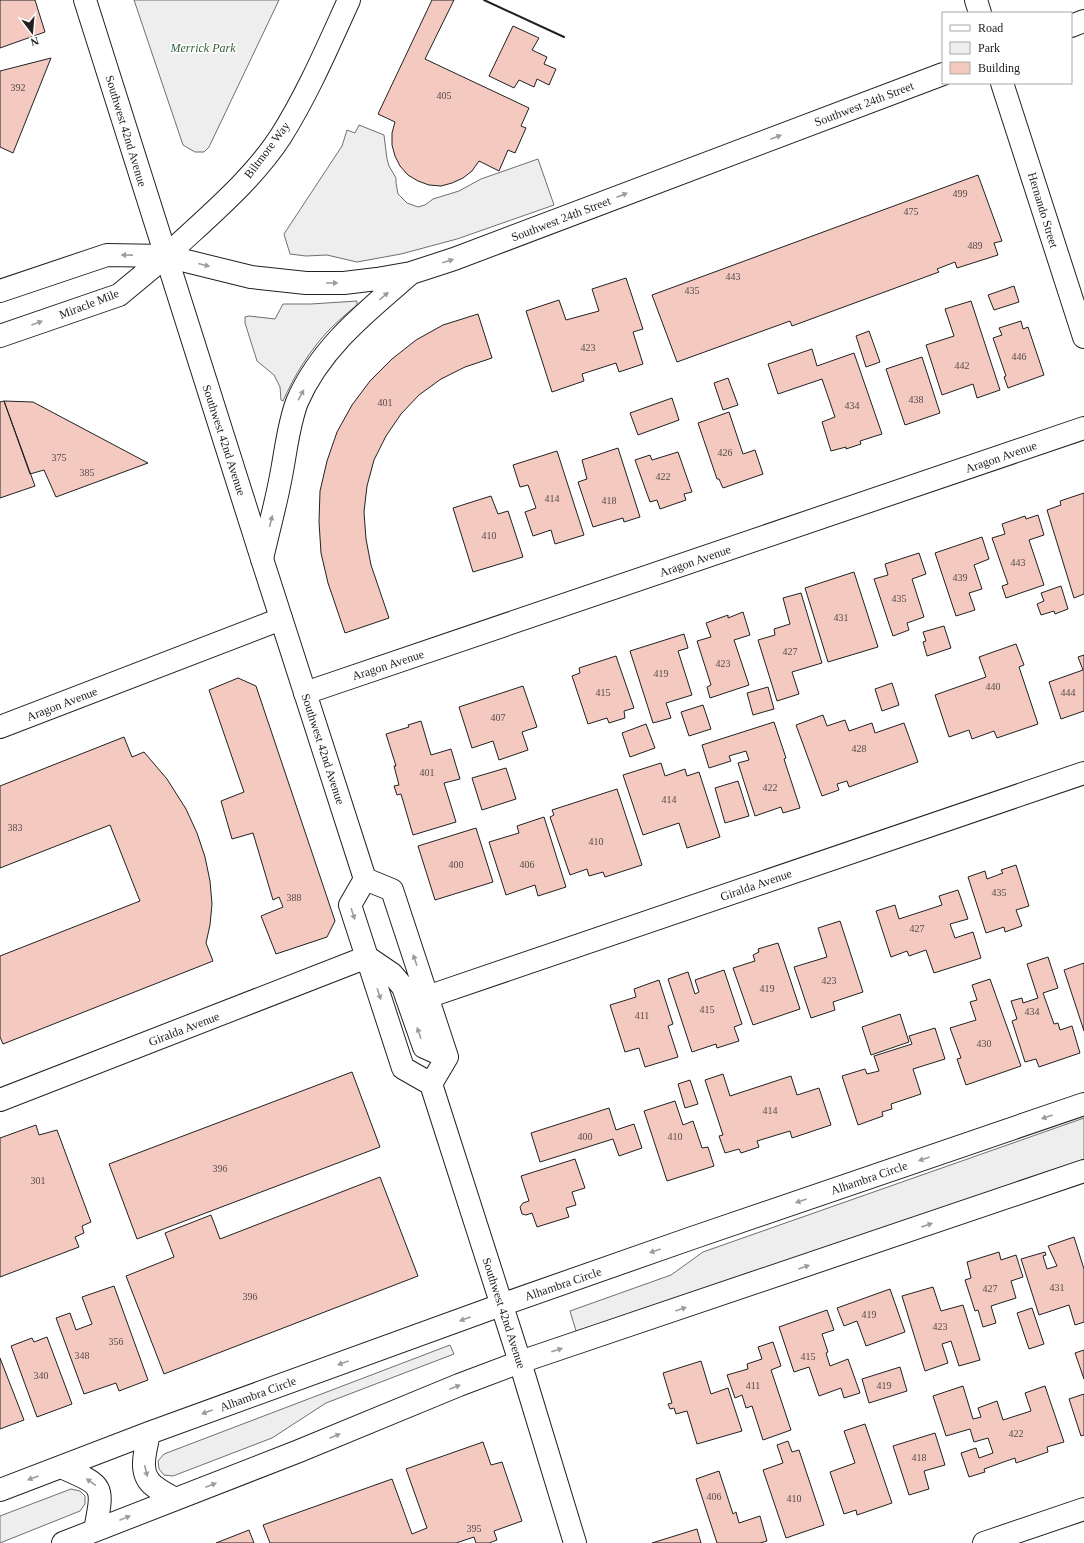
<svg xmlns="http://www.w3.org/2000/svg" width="1084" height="1543" font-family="'Times New Roman',serif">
  <rect width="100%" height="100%" fill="#fff"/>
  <path fill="#eee" stroke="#6f6f6f" d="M 134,0 L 279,0 L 209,147 L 204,152 L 195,152 L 183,145 Z
    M 359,125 L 384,135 L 387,159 L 389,166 L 396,178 L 396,183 L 398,194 L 407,203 L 418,207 L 425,205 L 433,199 L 459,191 L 481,179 L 538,159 L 554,205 L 457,239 L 401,254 L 357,262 L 327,255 L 306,256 L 290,254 L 284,234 L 342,146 L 347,130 L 355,133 Z
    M 357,301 L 357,305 C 347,313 338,321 329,330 C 310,350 294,376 283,401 L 281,400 L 280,387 L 274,375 L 257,361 L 245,323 L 245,317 L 249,316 L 275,319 L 283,304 L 311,304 Z
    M 1084,1118 L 1084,1159 L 577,1334 L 570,1311 L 671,1275 L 703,1252 Z
    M 450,1345 L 454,1354 L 326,1403 L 272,1438 L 173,1476 L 164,1475 L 159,1469 L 158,1461 L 164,1454 Z
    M 71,1489 L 80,1491 L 85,1496 L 85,1504 L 80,1511 L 0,1543 L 0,1516 Z"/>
  <path fill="#f3c9c0" stroke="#222" d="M 0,0 L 35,0 L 45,32 L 0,48 Z
    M 432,0 L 454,0 L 425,59 L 529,108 L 521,126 L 526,128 L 515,153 L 508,150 L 499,171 L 479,161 L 472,171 L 463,178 L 452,183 L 441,186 L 429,185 L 418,181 L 408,175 L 400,166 L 395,156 L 392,145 L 392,133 L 395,122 L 378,114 Z
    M 513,26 L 539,38 L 532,50 L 547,57 L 544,64 L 556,69 L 549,85 L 537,79 L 534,87 L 519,80 L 514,88 L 489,76 Z
    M 51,58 L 13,153 L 0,147 L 0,71 Z
    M 978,175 L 1002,241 L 994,243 L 998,255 L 957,268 L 955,262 L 937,269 L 939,272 L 792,326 L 790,321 L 677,362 L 652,295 Z
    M 626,278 L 643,329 L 633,332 L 643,364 L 619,372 L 616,363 L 582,374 L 584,381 L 552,392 L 526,311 L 559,300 L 566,320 L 599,311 L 592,289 Z
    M 1014,286 L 1019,302 L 994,310 L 988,295 Z
    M 971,301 L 1000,390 L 977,398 L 973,384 L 942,395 L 926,345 L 954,336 L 945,309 Z
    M 478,314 L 492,358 L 465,367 L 441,379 L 419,395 L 401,414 L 386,436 L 374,460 L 367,486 L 364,512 L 366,539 L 371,565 L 389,618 L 345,633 L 328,583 L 321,553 L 319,522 L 320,491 L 327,461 L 337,432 L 352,405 L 370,381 L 392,359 L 416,340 L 443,325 Z
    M 1021,321 L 1023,329 L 1028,327 L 1044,375 L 1008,388 L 1004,377 L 1006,376 L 993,338 L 1002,335 L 999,328 Z
    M 869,331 L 880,362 L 866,367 L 856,336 Z
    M 812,349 L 817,366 L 854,353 L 882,434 L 860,441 L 861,444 L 846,449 L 846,447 L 831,451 L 822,422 L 835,417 L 822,379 L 778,394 L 768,364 Z
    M 922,357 L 940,413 L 905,425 L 886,369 Z
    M 728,378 L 738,405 L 723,410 L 714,383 Z
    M 672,398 L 679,420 L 638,435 L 630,413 Z
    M 4,401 L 33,402 L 148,463 L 56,497 L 44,470 L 30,474 Z
    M 4,401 L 35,486 L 0,498 L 0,402 Z
    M 729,412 L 743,454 L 755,450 L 763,474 L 723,488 L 719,479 L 717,479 L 698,423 Z
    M 618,448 L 640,517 L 624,522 L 623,518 L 593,527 L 578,482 L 587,479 L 582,460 Z
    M 557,451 L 584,535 L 555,544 L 551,530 L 533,536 L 525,512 L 536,508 L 528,485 L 520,487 L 513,465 Z
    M 678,452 L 692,492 L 684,494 L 686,500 L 660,509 L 657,500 L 650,502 L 635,460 L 650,455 L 652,460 Z
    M 1084,493 L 1084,594 L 1074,598 L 1047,510 L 1061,505 L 1060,501 Z
    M 491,496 L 498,514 L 508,511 L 523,557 L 473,572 L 453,508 Z
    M 1038,515 L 1044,535 L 1029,540 L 1044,585 L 1006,598 L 1002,586 L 1008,584 L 992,538 L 1005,534 L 1002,524 L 1025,516 L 1026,519 Z
    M 982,537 L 989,559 L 974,565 L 982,589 L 969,593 L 975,610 L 956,616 L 935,553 Z
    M 919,553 L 926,574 L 912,579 L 924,617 L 907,623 L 909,630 L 893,636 L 874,579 L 888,575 L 885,564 Z
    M 854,572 L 878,647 L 828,662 L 805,588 Z
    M 1061,586 L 1068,609 L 1055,614 L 1054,611 L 1041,615 L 1037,604 L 1044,601 L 1041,593 Z
    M 801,593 L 822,663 L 792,672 L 799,694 L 777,701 L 758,640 L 775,635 L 774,629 L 790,624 L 783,598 Z
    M 743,612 L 750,635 L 734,640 L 749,685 L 710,698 L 707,687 L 711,685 L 697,641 L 711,637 L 706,623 L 728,615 L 728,618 Z
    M 944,626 L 951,648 L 927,656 L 923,642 L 926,641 L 923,632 Z
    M 684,634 L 688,648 L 678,651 L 692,695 L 666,703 L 671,718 L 653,723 L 630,651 Z
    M 1016,644 L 1024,665 L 1019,667 L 1038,724 L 997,738 L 994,731 L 972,739 L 969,730 L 949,737 L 935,695 L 986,677 L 979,657 Z
    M 1084,655 L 1084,711 L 1061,719 L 1049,682 L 1083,670 L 1078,657 Z
    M 616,656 L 634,708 L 624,711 L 625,718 L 609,723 L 607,718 L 588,724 L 572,676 L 580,673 L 579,668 Z
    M 238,678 L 256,686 L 335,921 L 327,937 L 276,954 L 261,916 L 283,907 L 279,897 L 273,900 L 253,833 L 232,839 L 221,801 L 244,792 L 209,690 Z
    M 892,683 L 899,705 L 882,711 L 875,689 Z
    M 523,686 L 537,727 L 522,732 L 528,750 L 499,760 L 493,741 L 472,748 L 459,707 Z
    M 768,687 L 774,709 L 753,715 L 747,693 Z
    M 703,705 L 711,729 L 689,736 L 681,712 Z
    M 823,715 L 827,726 L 845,720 L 849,731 L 872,723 L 875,733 L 904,723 L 918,762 L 849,787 L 847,781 L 837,784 L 839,790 L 822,796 L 796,725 Z
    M 421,721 L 431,755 L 451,749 L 460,779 L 444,783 L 456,822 L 413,835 L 401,794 L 397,795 L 394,786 L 399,785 L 394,766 L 396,766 L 386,734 L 409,727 L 408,725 Z
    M 774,722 L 786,758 L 784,759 L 800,808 L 783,813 L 781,807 L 755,816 L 738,763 L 749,760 L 746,751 L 729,756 L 731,761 L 709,768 L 702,745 Z
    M 646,724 L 655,748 L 630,757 L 622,733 Z
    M 124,737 L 132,757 L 144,752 L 167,779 L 186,809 L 197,833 L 205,857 L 210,881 L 212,904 L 210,925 L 206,943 L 213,961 L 3,1044 L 0,1037 L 0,956 L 140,901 L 110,825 L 0,868 L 0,786 Z
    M 661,763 L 665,776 L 685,769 L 687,776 L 699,772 L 720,837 L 687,848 L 679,823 L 643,835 L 623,775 Z
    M 506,768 L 516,799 L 482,810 L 472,778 Z
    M 738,781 L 749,816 L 725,823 L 715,788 Z
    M 617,789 L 642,865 L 605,877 L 603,872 L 589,876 L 587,869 L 570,875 L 550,817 L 554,815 L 552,810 Z
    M 544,817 L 566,887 L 538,896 L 535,885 L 506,895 L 489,842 L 519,833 L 517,826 Z
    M 476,828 L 493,882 L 435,900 L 418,846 Z
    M 1016,865 L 1029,906 L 1016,910 L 1022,926 L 1005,932 L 1004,927 L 986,933 L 968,877 L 985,871 L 987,879 L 1003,873 L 1001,870 Z
    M 958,890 L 968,919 L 950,924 L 955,938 L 973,932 L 981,958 L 934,973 L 926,950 L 909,956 L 907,951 L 891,957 L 876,911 L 895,905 L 899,919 L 942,905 L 939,896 Z
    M 840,921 L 863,992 L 833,1002 L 835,1010 L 811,1018 L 794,967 L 827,957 L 818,928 Z
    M 778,943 L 800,1009 L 753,1025 L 733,968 L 755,961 L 753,955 L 759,952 L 758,949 Z
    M 1048,957 L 1058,988 L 1043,993 L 1054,1024 L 1058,1023 L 1060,1030 L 1072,1026 L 1080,1053 L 1039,1067 L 1036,1059 L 1025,1062 L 1012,1021 L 1017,1019 L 1011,1001 L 1022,998 L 1023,1003 L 1038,998 L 1027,964 Z
    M 1084,963 L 1084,1031 L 1064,970 Z
    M 724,970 L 742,1024 L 734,1027 L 739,1041 L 717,1048 L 716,1044 L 692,1052 L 668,979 L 688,972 L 695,994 L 699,992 L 695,980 Z
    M 990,979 L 1021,1066 L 966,1085 L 957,1059 L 961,1058 L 950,1028 L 976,1020 L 970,1002 L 977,1000 L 972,985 Z
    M 659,980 L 673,1024 L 668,1026 L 678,1057 L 645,1067 L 639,1048 L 625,1052 L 610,1005 L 636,997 L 634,989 Z
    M 900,1014 L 909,1042 L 871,1055 L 862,1027 Z
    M 935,1028 L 945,1059 L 913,1069 L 921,1094 L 891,1104 L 892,1109 L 882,1112 L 883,1116 L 858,1125 L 842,1076 L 865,1069 L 867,1074 L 879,1071 L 874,1056 L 912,1044 L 909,1036 Z
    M 352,1072 L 380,1147 L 137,1239 L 109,1164 Z
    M 723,1074 L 730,1096 L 791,1076 L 797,1095 L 819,1088 L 831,1125 L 792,1138 L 790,1131 L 757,1141 L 759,1147 L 741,1153 L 739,1149 L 725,1153 L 719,1136 L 723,1135 L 705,1080 Z
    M 690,1080 L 698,1104 L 685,1108 L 678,1084 Z
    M 675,1101 L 683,1125 L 693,1121 L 702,1148 L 708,1147 L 714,1166 L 667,1181 L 644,1111 Z
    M 609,1108 L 616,1130 L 634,1124 L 642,1148 L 619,1156 L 613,1139 L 540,1162 L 531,1133 Z
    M 36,1125 L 39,1135 L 57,1130 L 91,1222 L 82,1226 L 84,1233 L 75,1237 L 79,1247 L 0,1277 L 0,1138 Z
    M 575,1159 L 585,1188 L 572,1192 L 576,1205 L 566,1208 L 569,1217 L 537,1227 L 532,1213 L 526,1215 L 522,1214 L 520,1207 L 523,1203 L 529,1201 L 521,1176 Z
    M 380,1177 L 418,1276 L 164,1374 L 126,1276 L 174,1257 L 165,1233 L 211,1215 L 220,1239 Z
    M 1074,1237 L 1084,1269 L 1084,1322 L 1075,1325 L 1069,1305 L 1039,1315 L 1021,1259 L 1045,1252 L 1046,1255 L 1043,1256 L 1047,1269 L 1057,1266 L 1048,1246 Z
    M 999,1252 L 1001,1260 L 1016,1255 L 1023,1277 L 1011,1281 L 1016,1298 L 991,1306 L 996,1323 L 983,1327 L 978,1310 L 975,1311 L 965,1280 L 971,1278 L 967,1262 Z
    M 114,1286 L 148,1380 L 119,1391 L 116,1383 L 84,1394 L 56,1318 L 70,1313 L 76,1330 L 92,1324 L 82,1297 Z
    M 933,1287 L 941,1311 L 963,1305 L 980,1360 L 959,1366 L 951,1341 L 942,1344 L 948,1363 L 925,1371 L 902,1296 Z
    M 890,1289 L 905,1332 L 866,1346 L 857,1321 L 844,1326 L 837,1308 Z
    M 1032,1308 L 1044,1344 L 1029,1349 L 1017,1313 Z
    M 827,1310 L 834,1330 L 822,1334 L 828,1352 L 826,1353 L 830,1366 L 848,1359 L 860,1393 L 844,1398 L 841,1388 L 819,1396 L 809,1367 L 794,1372 L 779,1327 Z
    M 47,1337 L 72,1404 L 37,1417 L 11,1346 L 32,1338 L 34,1342 Z
    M 773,1342 L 781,1366 L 771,1370 L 791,1430 L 763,1440 L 752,1406 L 746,1408 L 742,1395 L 735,1398 L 727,1375 L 748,1369 L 747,1364 L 762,1359 L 758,1347 Z
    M 1084,1350 L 1084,1379 L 1075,1353 Z
    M 0,1358 L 24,1420 L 0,1429 Z
    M 701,1361 L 711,1394 L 728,1388 L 742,1431 L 697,1444 L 687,1411 L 676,1414 L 674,1408 L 670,1409 L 668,1404 L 672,1403 L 663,1373 Z
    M 900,1367 L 907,1391 L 869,1403 L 862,1379 Z
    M 963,1386 L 973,1419 L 981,1417 L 978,1408 L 997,1401 L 1003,1420 L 1031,1411 L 1025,1393 L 1045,1386 L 1064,1442 L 1047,1447 L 1048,1452 L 1016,1463 L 1015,1458 L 984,1469 L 985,1472 L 969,1477 L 961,1453 L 976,1448 L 979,1458 L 993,1453 L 988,1438 L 974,1442 L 970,1429 L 946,1436 L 933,1396 Z
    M 1084,1394 L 1084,1435 L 1081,1436 L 1069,1399 Z
    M 865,1424 L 892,1503 L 857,1515 L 856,1510 L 844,1514 L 830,1472 L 855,1463 L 844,1431 Z
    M 935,1433 L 945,1465 L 924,1471 L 929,1489 L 909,1495 L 893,1446 Z
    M 788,1441 L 792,1452 L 799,1450 L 824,1525 L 786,1538 L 763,1470 L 783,1463 L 777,1445 Z
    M 483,1442 L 491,1465 L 502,1462 L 522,1521 L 494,1531 L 497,1540 L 489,1543 L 476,1543 L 474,1537 L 456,1543 L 270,1543 L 263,1525 L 392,1479 L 412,1534 L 427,1528 L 406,1469 Z
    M 719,1471 L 733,1514 L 736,1512 L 739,1523 L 760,1516 L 767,1541 L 760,1543 L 717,1543 L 696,1479 Z
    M 697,1529 L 701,1543 L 652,1543 Z
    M 249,1530 L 254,1543 L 216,1543 Z"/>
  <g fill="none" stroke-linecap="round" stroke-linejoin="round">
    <defs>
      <path id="minor" d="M 976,0 L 980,13
        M 1002,83 L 1084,337
        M 305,693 L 1084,428
        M 0,727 L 281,619
        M 427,997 L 1084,773
        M 0,1100 L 367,957
        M 984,1543 L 1084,1509"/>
      <path id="tertiary" d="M 1071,26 L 1084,21
        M 166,256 L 251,277 L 306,283 L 344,283 L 377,279 L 411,273 L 454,259 L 943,74
        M 166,256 C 205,219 252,181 281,136 C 308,93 328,46 349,0
        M 262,559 C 268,531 276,504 281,476 C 286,451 288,426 297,402 C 320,348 367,311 410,274
        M 149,1433 C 146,1450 137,1473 154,1486 C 160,1491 168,1495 175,1499
        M 61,1467 C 104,1486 104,1484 95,1530
        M 0,1490 L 149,1433 L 501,1305 L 692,1238 L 1084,1104
        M 63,1543 L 299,1451 L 459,1385 L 520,1362 L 1084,1171"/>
      <path id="secondary" d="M 0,291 L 107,255 L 166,256
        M 0,336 L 119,295 L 166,256"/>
      <path id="primary" d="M 85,0 L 262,559 L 365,879 L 350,905 L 403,1068 L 431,1084 L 520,1362 L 575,1543
        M 365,879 L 392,890 L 447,1057 L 431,1084
        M 367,957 L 392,974 L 403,987 L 424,1047 L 447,1057"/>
    </defs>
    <use href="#minor" stroke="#222" stroke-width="24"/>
    <use href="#tertiary" stroke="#222" stroke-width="24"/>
    <use href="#secondary" stroke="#222" stroke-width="24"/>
    <use href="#primary" stroke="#222" stroke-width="24"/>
    <use href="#minor" stroke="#fff" stroke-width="22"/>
    <use href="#tertiary" stroke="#fff" stroke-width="22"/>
    <use href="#secondary" stroke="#fff" stroke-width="22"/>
    <use href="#primary" stroke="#fff" stroke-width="22"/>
    <path stroke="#222" stroke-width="2" d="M 484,0 L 564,37"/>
  </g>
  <defs><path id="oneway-solid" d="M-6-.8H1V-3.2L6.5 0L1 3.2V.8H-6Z"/></defs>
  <g fill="#9c9c9c">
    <use href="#oneway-solid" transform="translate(776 137) rotate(-21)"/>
    <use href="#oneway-solid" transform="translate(622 195) rotate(-21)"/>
    <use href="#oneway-solid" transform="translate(127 255) rotate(-179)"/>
    <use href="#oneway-solid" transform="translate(448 261) rotate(-18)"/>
    <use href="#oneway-solid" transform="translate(204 265) rotate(14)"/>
    <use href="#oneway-solid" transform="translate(332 283)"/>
    <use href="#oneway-solid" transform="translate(384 296) rotate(-40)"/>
    <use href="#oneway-solid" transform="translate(37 323) rotate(-20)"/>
    <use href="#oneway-solid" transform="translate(301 395) rotate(-61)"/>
    <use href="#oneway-solid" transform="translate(271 521) rotate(-76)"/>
    <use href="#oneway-solid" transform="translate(353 914) rotate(72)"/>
    <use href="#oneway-solid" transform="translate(415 960) rotate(-109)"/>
    <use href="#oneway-solid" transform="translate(379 994) rotate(72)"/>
    <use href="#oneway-solid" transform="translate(419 1033) rotate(-109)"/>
    <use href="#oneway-solid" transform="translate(1047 1117) rotate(161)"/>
    <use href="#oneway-solid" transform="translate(924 1159) rotate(161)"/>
    <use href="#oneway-solid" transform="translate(801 1201) rotate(161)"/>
    <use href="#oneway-solid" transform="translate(927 1225) rotate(-19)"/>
    <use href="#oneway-solid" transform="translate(655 1251) rotate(161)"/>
    <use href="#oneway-solid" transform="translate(804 1267) rotate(-19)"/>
    <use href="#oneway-solid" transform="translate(681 1309) rotate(-19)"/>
    <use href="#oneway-solid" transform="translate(465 1319) rotate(160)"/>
    <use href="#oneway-solid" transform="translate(557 1350) rotate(-18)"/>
    <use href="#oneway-solid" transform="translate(343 1363) rotate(160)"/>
    <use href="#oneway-solid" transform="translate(455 1387) rotate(-21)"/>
    <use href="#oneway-solid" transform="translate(207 1412) rotate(160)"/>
    <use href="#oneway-solid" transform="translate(335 1436) rotate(-23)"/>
    <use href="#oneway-solid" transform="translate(146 1471) rotate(77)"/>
    <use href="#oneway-solid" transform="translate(33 1478) rotate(160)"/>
    <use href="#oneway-solid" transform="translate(91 1482) rotate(-144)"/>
    <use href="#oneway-solid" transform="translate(211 1485) rotate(-21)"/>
    <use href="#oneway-solid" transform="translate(125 1518) rotate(-22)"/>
  </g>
  <g text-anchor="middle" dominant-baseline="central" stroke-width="3" stroke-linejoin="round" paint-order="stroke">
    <g font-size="10" fill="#564c4a">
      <text x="18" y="87">392</text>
      <text x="444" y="95">405</text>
      <text x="960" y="193">499</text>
      <text x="911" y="211">475</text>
      <text x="975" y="245">489</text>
      <text x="733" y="276">443</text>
      <text x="692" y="290">435</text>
      <text x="588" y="347">423</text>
      <text x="1019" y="356">446</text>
      <text x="962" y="365">442</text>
      <text x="916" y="399">438</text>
      <text x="385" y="402">401</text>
      <text x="852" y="405">434</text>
      <text x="725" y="452">426</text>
      <text x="59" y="457">375</text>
      <text x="87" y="472">385</text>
      <text x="663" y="476">422</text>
      <text x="552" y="498">414</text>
      <text x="609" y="500">418</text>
      <text x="489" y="535">410</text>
      <text x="1018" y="562">443</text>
      <text x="960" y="577">439</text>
      <text x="899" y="598">435</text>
      <text x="841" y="617">431</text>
      <text x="790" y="651">427</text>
      <text x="723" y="663">423</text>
      <text x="661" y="673">419</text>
      <text x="993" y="686">440</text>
      <text x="603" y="692">415</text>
      <text x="1068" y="692">444</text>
      <text x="498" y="717">407</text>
      <text x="859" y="748">428</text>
      <text x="427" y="772">401</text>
      <text x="770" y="787">422</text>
      <text x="669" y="799">414</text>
      <text x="15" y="827">383</text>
      <text x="596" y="841">410</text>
      <text x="456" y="864">400</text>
      <text x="527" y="864">406</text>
      <text x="999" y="892">435</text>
      <text x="294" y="897">388</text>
      <text x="917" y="928">427</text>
      <text x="829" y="980">423</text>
      <text x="767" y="988">419</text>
      <text x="707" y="1009">415</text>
      <text x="1032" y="1011">434</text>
      <text x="642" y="1015">411</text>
      <text x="984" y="1043">430</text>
      <text x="770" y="1110">414</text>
      <text x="585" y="1136">400</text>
      <text x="675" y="1136">410</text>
      <text x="220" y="1168">396</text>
      <text x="38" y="1180">301</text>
      <text x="1057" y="1287">431</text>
      <text x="990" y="1288">427</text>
      <text x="250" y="1296">396</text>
      <text x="869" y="1314">419</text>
      <text x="940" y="1326">423</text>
      <text x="116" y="1341">356</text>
      <text x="82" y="1355">348</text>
      <text x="808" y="1356">415</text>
      <text x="41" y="1375">340</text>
      <text x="753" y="1385">411</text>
      <text x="884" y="1385">419</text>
      <text x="1016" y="1433">422</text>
      <text x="919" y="1457">418</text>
      <text x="714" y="1496">406</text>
      <text x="794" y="1498">410</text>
      <text x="474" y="1528">395</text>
    </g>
    <g font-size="12" font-style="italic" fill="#2f5e38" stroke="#fff">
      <text x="203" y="48">Merrick Park</text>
    </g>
    <g font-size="12" fill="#222" stroke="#fff">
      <text transform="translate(864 104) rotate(-21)">Southwest 24th Street</text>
      <text transform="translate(126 131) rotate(73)">Southwest 42nd Avenue</text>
      <text transform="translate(267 150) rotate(-53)">Biltmore Way</text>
      <text transform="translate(1043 210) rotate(73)">Hernando Street</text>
      <text transform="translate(561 219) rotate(-21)">Southwest 24th Street</text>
      <text transform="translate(89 304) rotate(-21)">Miracle Mile</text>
      <text transform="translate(224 440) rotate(72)">Southwest 42nd Avenue</text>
      <text transform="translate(1001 457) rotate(-19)">Aragon Avenue</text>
      <text transform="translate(695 561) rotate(-19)">Aragon Avenue</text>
      <text transform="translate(388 665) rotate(-18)">Aragon Avenue</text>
      <text transform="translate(62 704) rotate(-21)">Aragon Avenue</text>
      <text transform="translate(323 749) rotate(72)">Southwest 42nd Avenue</text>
      <text transform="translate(756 885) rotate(-19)">Giralda Avenue</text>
      <text transform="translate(184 1029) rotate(-21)">Giralda Avenue</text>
      <text transform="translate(869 1178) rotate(-19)">Alhambra Circle</text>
      <text transform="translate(563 1284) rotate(-19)">Alhambra Circle</text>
      <text transform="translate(504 1313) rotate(72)">Southwest 42nd Avenue</text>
      <text transform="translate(258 1394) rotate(-20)">Alhambra Circle</text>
    </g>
  </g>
  <rect x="942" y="12" width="130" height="72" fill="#ffffff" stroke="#a7a7a7"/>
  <rect x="950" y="25" width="20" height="6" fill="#ffffff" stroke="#a7a7a7"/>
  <text x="978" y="32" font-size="12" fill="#222222">Road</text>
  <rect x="950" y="42" width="20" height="12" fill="#eeeeee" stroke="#a7a7a7"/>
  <text x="978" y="52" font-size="12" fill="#222222">Park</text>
  <rect x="950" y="62" width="20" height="12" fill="#f3c9c0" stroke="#a7a7a7"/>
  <text x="978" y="72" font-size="12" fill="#222222">Building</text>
  <g transform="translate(32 32) rotate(164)" stroke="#ffffff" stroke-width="3" paint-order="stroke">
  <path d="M0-3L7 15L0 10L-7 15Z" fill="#222222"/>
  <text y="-6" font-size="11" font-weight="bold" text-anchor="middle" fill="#222222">N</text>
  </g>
</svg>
